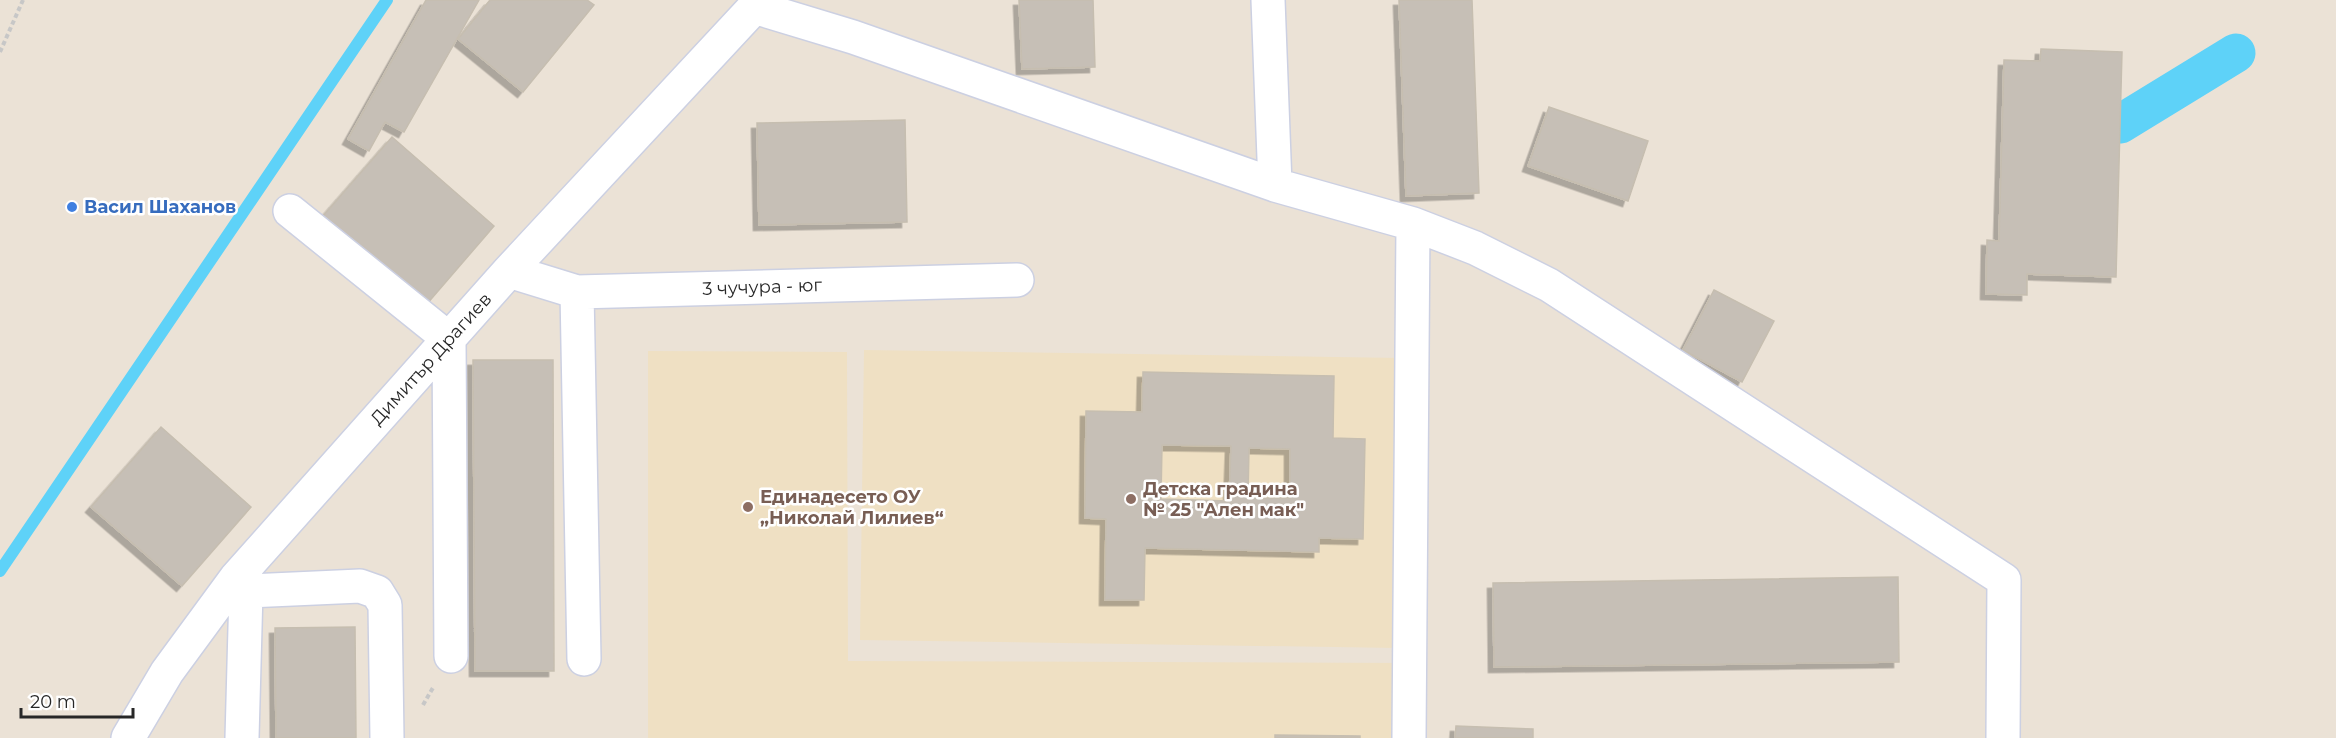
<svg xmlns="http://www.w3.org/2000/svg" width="2336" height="738" font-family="Montserrat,sans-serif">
  <defs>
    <filter id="shadow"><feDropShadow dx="-5.5" dy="5.5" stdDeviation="0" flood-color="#0004"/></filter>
  </defs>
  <rect width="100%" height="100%" fill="#ebe2d6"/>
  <path fill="#efe0c3" d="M 864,350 L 1401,358 L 1398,648 L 860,640 Z
    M 648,351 L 847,352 L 848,661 L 1415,663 L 1415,738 L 648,738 Z"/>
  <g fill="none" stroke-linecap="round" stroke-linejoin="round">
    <path stroke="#5ed2f8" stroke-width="12" d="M 0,571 L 387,0"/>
    <path stroke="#5ed2f8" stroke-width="39" d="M 2120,124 L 2236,53"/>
  </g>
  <path fill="#c6bfb6" stroke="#c6beb0" stroke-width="1.5" fill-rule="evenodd" filter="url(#shadow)" d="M 426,0 L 479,0 L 404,132 L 385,122 L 369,151 L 348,139 Z
    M 490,0 L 587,0 L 594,5 L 523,92 L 458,39 Z
    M 1019,0 L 1093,0 L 1095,67 L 1022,69 Z
    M 1399,0 L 1472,0 L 1479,193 L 1406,196 Z
    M 2041,49 L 2122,52 L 2116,277 L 2027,274 L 2027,295 L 1986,294 L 1987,240 L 1999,241 L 2004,60 L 2040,61 Z
    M 1549,107 L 1648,141 L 1628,201 L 1528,166 Z
    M 905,120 L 907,222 L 759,225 L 757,123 Z
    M 392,137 L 494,226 L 426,305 L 323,216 Z
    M 1714,290 L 1774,321 L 1742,382 L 1683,350 Z
    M 473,360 L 553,360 L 554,671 L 475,671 Z
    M 1143,372 L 1334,376 L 1333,438 L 1365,439 L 1363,539 L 1319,538 L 1319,552 L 1145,548 L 1144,600 L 1105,600 L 1106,519 L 1085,518 L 1086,411 L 1142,412 ZM 1162,445 L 1231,446 L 1229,501 L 1161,499 ZM 1249,448 L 1290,449 L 1290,498 L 1248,498 Z
    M 161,427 L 251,507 L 182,586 L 91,507 Z
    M 1898,577 L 1899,662 L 1494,667 L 1493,583 Z
    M 355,627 L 356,738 L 276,738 L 275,628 Z
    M 1456,726 L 1533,729 L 1533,738 L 1455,738 Z
    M 1275,735 L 1360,736 L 1360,738 L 1275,738 Z"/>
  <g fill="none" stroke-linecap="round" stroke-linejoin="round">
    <defs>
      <path id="minor" d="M 1268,0 L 1275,185
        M 754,7 L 853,37 L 1275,185 L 1413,224 L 1475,248 L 1549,285 L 2004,580 L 2003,738
        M 290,211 L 449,339 L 451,656
        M 509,271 L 577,292 L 1017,280
        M 577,292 L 584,659
        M 236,578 L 246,591 L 242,738
        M 246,591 L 360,586 L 377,592 L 385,605 L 387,738
        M 128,738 L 167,672 L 236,578 L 509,271 L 761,0
        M 1409,738 L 1413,224"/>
    </defs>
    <use href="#minor" stroke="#ccd0e2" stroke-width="36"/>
    <path stroke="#c7c7c7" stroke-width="4" stroke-dasharray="4.5 3" stroke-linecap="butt" d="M 0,52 L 23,0
      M 423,705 L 434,686"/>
    <use href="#minor" stroke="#fff" stroke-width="33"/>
  </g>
  <circle fill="#3f7fe0" stroke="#fff" stroke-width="2" cx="72" cy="207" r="6"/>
  <g fill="#8d6e63" stroke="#fff" stroke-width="2">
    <circle cx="1131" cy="499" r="6"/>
    <circle cx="748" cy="507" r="6"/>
  </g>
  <g text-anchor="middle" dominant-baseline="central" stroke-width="5" stroke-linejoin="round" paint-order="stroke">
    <g font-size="18" font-weight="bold" fill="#366cbe" stroke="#fff" text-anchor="start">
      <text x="84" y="207">Васил Шаханов</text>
    </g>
    <g font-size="18" fill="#272727" stroke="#fff">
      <text transform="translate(762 287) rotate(-2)">3 чучура - юг</text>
      <text transform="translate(431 359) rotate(-48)">Димитър Драгиев</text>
    </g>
    <g font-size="18" font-weight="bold" fill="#785e54" stroke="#fff" text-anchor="start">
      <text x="1143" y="489">Детска градина<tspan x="1143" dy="21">№ 25 "Ален мак"</tspan></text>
      <text x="760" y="497">Единадесето ОУ<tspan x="760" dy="21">„Николай Лилиев“</tspan></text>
    </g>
  </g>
  <path d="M21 708v9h112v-9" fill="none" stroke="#272727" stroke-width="3"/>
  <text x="30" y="708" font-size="18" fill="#272727" stroke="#ffffff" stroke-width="4.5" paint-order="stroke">20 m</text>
</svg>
